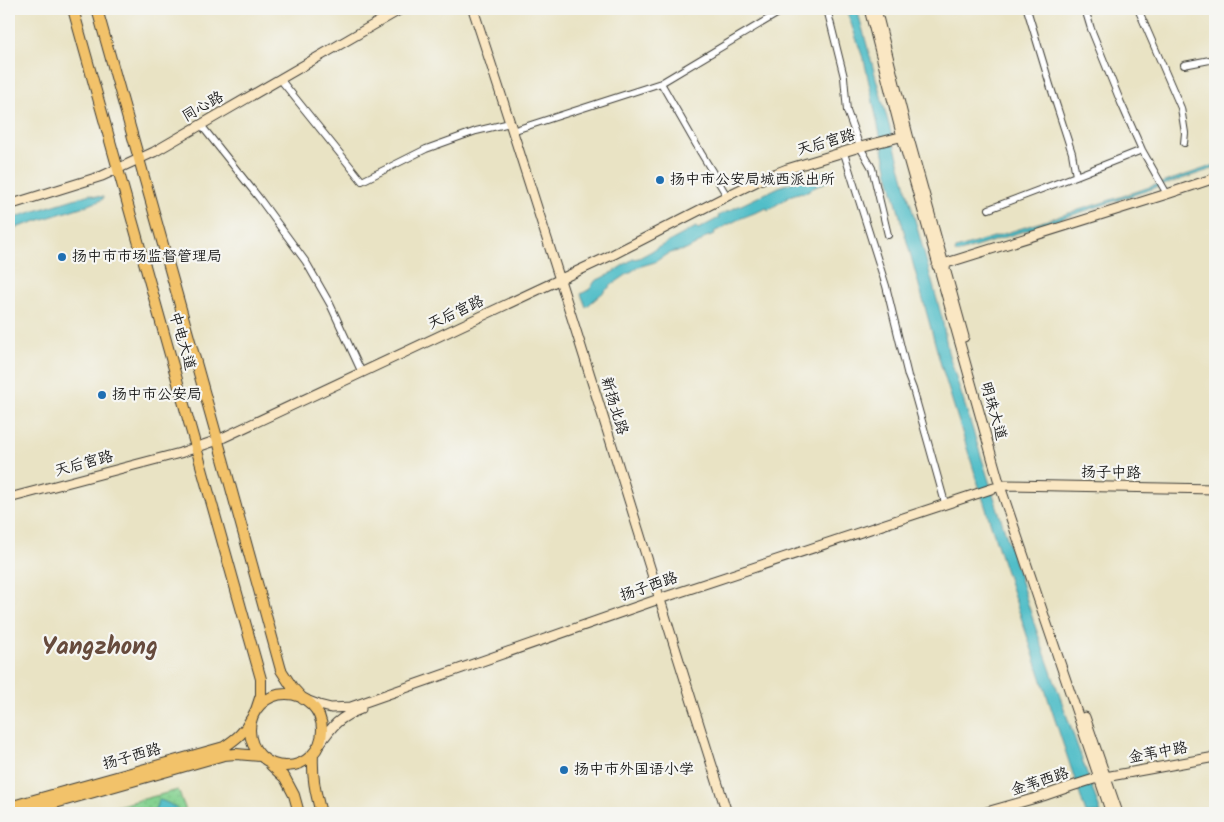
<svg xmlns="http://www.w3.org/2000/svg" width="1224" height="822" font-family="Kalam,'LXGW WenKai TC',sans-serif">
  <defs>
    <pattern id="park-dots" width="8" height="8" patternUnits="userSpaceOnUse" patternTransform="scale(1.25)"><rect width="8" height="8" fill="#85d291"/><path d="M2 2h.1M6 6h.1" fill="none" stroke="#72b47c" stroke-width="1.8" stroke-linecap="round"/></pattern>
  </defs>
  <rect width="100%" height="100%" fill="#f6f6f2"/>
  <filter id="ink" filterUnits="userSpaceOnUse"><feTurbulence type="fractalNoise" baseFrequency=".02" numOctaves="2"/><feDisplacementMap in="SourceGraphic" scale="10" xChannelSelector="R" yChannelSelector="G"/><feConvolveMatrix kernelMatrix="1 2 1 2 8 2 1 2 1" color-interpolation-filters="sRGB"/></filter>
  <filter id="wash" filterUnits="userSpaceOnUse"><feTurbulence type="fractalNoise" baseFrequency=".0096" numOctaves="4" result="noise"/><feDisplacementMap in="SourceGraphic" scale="20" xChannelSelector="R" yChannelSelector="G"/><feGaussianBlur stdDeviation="1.12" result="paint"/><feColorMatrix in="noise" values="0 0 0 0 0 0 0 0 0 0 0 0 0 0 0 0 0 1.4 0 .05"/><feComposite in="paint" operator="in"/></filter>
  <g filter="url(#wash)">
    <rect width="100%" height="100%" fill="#e9e3c4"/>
    <path fill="url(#park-dots)" stroke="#507756" d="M 178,790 L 187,813 L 90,813 Z"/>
    <path fill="#51bec8" stroke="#366d72" d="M 846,9 L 857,9 L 942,318 L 948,352 L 1035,626 L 1101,813 L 1086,813 L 1002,560 L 941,365 L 888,173 L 865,64 Z
      M 1215,165 L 1215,168 L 957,253 L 955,252 L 956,249 L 1123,196 Z
      M 824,171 L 828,181 L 803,193 L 802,192 L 792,195 L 768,210 L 767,208 L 739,219 L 714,232 L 715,234 L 706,237 L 699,243 L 686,250 L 673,252 L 664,256 L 655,262 L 638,267 L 613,284 L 586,307 L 581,294 L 590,289 L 595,281 L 608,275 L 633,259 L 639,258 L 696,227 L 698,229 L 719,218 L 718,216 L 779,187 Z
      M 90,194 L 95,196 L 103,197 L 103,199 L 97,202 L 9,230 L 9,219 Z
      M 159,800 C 168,802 174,806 181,813 L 148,813 L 155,809 Z"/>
  </g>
  <g filter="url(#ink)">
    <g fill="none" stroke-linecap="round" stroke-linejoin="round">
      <defs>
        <path id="street" d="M 827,9 L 844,77 L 847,111 L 860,147 L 872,168 L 888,235
          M 1027,9 L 1050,85 L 1072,153 L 1076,176
          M 1085,9 L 1091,29 L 1121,103 L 1142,150 L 1167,194
          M 1138,9 L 1181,108 L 1185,133 L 1184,143
          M 1184,65 L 1215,59
          M 280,79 L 362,181 L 426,149 L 476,131 L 510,123
          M 661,83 L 701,153 L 727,196
          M 201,125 L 259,198 L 306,262 L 330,304 L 362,373
          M 512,131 L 661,83 L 785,9
          M 844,153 L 886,286 L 908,376 L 913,389 L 945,503
          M 989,209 L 1076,176 L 1142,150"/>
        <path id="secondary" d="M 473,9 C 561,276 642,545 727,813
          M 869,9 L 902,137 L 1000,486 L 1111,813
          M 876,9 L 908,135 L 964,337
          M 9,205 L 102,176 L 154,152 L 401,9
          M 937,266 L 1167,194 L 1215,178
          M 9,498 L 180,453 L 218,440 L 614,254 L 731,194 L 764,178 L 787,169 L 860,147 L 908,135
          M 303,699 L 319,705 L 331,708 L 351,707 L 659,599 L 994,488 L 1005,485 L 1215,489
          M 1085,717 L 1118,813
          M 319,745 C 332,726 339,717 361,709
          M 983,813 L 1043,796 L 1072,786 L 1094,779 L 1215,757"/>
        <path id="primary" d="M 73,9 L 261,679 L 261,695 L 256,710
          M 97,9 L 223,459 L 281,670 L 292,687 L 303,699
          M250 730a36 36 0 1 1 72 0a36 36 0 1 1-72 0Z
          M 313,754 C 312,777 315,791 321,813
          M 271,765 L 285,778 L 294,795 L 299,813
          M 9,807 L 224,747 C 236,739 245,732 251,719
          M 20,813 L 224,755 L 236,754 L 260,756"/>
      </defs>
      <use href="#street" stroke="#3b3a35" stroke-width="8"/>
      <use href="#secondary" stroke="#3b3a35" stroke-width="11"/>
      <use href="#primary" stroke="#3b3a35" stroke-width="12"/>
      <use href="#street" stroke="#fff" stroke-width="6"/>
      <use href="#secondary" stroke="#fae7c3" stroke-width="9"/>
      <use href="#primary" stroke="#f2c26a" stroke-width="10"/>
    </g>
  </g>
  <g fill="#1f6fb2" stroke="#f6f6f2" stroke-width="2">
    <circle cx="660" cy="180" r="5"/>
    <circle cx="62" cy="257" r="5"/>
    <circle cx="102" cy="395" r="5"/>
    <circle cx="564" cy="770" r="5"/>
  </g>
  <g text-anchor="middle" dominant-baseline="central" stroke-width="4.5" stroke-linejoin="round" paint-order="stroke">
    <g font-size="15" fill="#1c1c1c" stroke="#f6f6f2">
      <text transform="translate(203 107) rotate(-30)">同心路</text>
      <text transform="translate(826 143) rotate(-16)">天后宫路</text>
      <text transform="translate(456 313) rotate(-25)">天后宫路</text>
      <text transform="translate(182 341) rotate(74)">中电大道</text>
      <text transform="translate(614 406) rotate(73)">新扬北路</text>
      <text transform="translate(993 411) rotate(74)">明珠大道</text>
      <text transform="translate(84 464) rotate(-15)">天后宫路</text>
      <text transform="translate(1111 473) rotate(1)">扬子中路</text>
      <text transform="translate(649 587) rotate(-19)">扬子西路</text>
      <text transform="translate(1158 753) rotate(-10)">金苇中路</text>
      <text transform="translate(132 757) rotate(-16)">扬子西路</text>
      <text transform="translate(1040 782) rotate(-18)">金苇西路</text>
    </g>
    <g font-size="15" fill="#1c1c1c" stroke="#f6f6f2" text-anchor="start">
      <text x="670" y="180">扬中市公安局城西派出所</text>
      <text x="72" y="257">扬中市市场监督管理局</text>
      <text x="112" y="395">扬中市公安局</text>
      <text x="574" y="770">扬中市外国语小学</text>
    </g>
    <g font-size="25" font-weight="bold" fill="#674b3d" stroke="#f6f6f2">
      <text x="100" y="647">Yangzhong</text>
    </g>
  </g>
  <rect width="1224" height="822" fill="none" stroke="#f6f6f2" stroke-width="30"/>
</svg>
